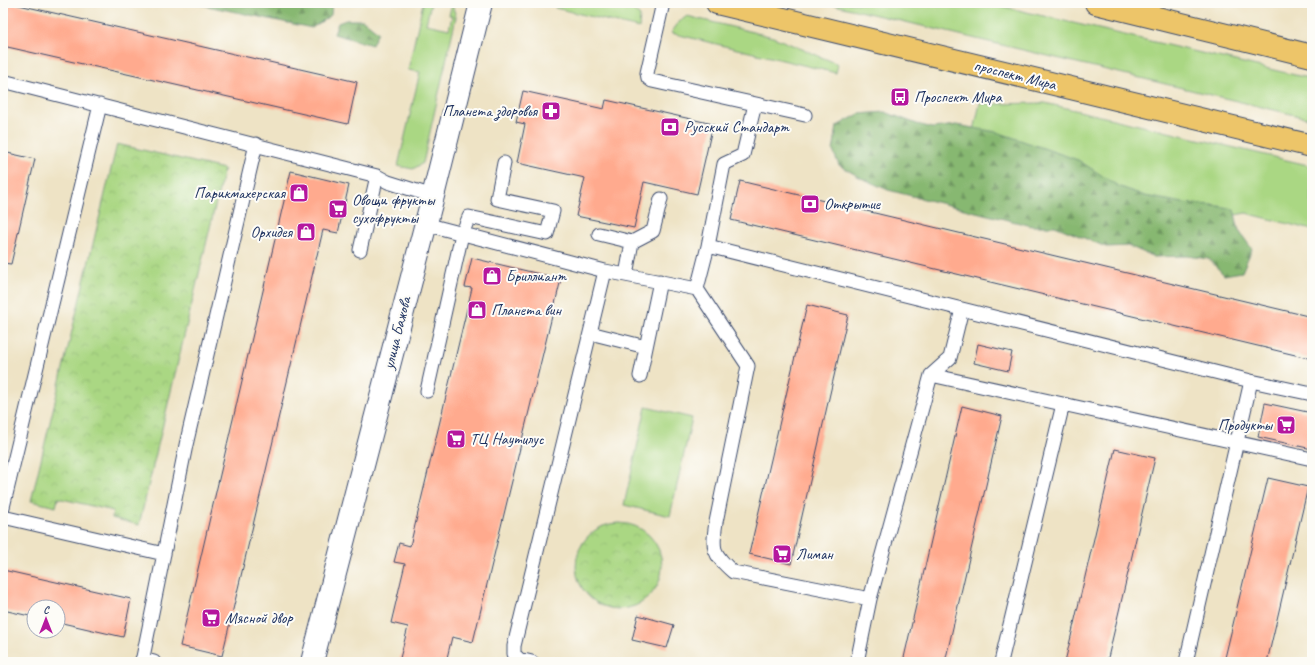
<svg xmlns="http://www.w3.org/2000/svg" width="1315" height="665" font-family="Caveat,sans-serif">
  <defs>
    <pattern id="forest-firs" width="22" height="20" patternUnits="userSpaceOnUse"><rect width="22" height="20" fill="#87b871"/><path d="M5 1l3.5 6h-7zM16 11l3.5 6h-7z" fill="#6e9660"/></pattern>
    <pattern id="park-crowns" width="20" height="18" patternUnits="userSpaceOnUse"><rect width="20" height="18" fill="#aad783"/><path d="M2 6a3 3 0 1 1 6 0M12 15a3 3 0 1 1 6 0" fill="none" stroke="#92b974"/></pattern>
  </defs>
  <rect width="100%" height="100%" fill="#fdfcf7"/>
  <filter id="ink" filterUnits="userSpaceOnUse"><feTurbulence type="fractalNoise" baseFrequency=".025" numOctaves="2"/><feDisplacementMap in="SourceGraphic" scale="8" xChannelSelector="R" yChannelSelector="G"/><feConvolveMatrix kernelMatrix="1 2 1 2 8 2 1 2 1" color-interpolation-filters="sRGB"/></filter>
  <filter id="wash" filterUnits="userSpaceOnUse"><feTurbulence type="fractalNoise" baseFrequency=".012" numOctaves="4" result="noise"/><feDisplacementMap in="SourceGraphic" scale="16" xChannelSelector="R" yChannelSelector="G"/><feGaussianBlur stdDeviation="0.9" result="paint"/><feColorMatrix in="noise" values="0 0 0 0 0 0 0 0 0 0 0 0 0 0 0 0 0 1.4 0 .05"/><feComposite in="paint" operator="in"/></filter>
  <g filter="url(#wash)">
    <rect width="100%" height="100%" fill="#eee3c5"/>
    <path fill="#aad783" stroke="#628370" d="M 423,3 L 431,3 L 426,24 L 449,29 L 452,16 L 449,15 L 452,4 L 456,17 L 423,163 L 413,169 L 398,166 L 420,72 L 408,70 Z
      M 557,3 L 627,4 L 640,16 L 639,28 L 555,8 Z
      M 826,3 L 988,3 L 1312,79 L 1312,119 Z
      M 687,16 L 773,37 L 838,64 L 836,73 L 671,33 L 679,22 Z
      M 980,103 L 990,104 L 1045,103 L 1312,166 L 1312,230 L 1246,213 L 1208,220 L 968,158 Z
      M 646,407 L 692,418 L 670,516 L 624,505 Z"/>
    <path fill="url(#forest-firs)" stroke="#517468" d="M 193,3 L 332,3 L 331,15 L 312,28 Z
      M 346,20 L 363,20 L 378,32 L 372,45 L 334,34 L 338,23 Z
      M 885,112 L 917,124 L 933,128 L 956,125 L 997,132 L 1078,160 L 1118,186 L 1145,196 L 1183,203 L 1213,205 L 1234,209 L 1239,231 L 1252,249 L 1242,272 L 1224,275 L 1209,259 L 1187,256 L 1154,257 L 1129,246 L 1106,247 L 1055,226 L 1032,226 L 888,190 L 861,178 L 839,165 L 833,151 L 837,126 L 859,114 Z"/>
    <path fill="url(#park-crowns)" stroke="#628370" d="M 117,144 L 224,169 L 139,525 L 112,518 L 113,511 L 58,498 L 56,507 L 31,501 Z
      M576 566a43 43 0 1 1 86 0a43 43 0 1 1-86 0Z"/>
    <g id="blocks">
      <path fill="#ffaa8e" d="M 3,3 L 10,3 L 357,82 L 348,124 L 3,46 Z
        M 523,91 L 604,109 L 606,100 L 713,124 L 697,194 L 644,182 L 634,228 L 576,216 L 585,178 L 517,163 L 525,124 L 516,122 Z
        M 3,152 L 35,159 L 11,264 L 3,263 Z
        M 291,171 L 349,185 L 338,233 L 323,230 L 222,656 L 180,646 Z
        M 740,181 L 1312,317 L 1312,359 L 731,220 Z
        M 472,258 L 561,279 L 473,642 L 452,637 L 446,662 L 399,662 L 408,627 L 391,623 L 405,564 L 394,562 L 399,543 L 410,546 L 472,288 L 465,287 Z
        M 807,305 L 848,315 L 791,564 L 749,554 Z
        M 978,344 L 1012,352 L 1008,371 L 974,363 Z
        M 1265,403 L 1312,413 L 1312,449 L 1258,437 Z
        M 962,406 L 1002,416 L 945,662 L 903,662 Z
        M 1115,449 L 1155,458 L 1107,662 L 1065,662 Z
        M 1268,478 L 1308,487 L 1267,662 L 1224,662 Z
        M 3,570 L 131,599 L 123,637 L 58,622 L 58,607 L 34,607 L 34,617 L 3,610 Z
        M 638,615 L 674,625 L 667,648 L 632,640 Z"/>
    </g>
  </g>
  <g filter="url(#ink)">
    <use href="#blocks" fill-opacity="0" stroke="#3b4a6d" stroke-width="1"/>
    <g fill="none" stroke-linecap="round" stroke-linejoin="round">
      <defs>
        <path id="service" d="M 663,3 L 647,73 L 648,78 L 652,81 L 805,115
          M 3,81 L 377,176 L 388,182 L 433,196
          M 425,224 L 605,271 L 697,289 L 708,246 L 1251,381 L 1312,394
          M 599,234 L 632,242 L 653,231 L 661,199
          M 708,246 L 724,164 L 743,155 L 755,104
          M 360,250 L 377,176
          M 626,275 L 632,242
          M 697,289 L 748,366 L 716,522 C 712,549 712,553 733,572 L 870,599
          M 590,333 L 646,347
          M 931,375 L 1312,459
          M 640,376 L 660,281
          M 427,391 L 462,234 L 469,217 L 547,234 L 553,211 L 497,199 L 504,163
          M 3,507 L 100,105
          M 3,517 L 164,554
          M 142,659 L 154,662
          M 142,662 L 186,445 L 256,144
          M 532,662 L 519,659 L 514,654 L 514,646 L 605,271
          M 857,662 L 870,599 L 931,375 L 950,358 L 962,309
          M 1001,662 L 1063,404
          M 1186,662 L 1251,381"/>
        <path id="tertiary" d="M 312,662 L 433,196 L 481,3"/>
        <path id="primary" d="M 717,3 L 1312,146
          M 1096,3 L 1312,56"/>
      </defs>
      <use href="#service" stroke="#3b4a6d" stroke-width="15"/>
      <use href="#tertiary" stroke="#3b4a6d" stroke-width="24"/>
      <use href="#primary" stroke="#3b4a6d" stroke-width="24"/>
      <use href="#service" stroke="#fff" stroke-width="13"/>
      <use href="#tertiary" stroke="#fff" stroke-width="22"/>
      <use href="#primary" stroke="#edc569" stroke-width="22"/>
    </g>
  </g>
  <defs>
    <symbol id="bus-square" viewBox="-11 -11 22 22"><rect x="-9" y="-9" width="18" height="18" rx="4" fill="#b5179e" stroke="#fdfcf7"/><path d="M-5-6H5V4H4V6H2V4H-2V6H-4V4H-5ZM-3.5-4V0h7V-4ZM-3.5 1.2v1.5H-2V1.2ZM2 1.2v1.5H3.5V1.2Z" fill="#fff"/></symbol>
    <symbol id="pharmacy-square" viewBox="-11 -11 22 22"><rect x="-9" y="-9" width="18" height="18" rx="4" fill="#b5179e" stroke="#fdfcf7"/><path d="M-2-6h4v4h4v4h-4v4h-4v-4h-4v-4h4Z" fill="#fff"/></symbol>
    <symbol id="bank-square" viewBox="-11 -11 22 22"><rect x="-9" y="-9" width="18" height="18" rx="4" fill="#b5179e" stroke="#fdfcf7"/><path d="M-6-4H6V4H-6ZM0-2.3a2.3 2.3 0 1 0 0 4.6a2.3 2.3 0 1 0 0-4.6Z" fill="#fff"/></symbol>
    <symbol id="shop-square" viewBox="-11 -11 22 22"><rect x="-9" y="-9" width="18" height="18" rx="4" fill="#b5179e" stroke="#fdfcf7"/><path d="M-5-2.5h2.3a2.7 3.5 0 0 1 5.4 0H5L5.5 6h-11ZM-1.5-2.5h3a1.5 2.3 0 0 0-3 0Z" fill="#fff"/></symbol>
    <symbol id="supermarket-square" viewBox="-11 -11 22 22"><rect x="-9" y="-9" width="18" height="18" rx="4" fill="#b5179e" stroke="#fdfcf7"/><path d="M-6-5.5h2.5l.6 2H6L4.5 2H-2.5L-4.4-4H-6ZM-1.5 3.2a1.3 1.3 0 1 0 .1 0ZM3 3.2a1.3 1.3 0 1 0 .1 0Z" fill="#fff"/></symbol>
  </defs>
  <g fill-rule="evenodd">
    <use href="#bus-square" x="889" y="86" width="22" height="22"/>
    <use href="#pharmacy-square" x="540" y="100" width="22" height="22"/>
    <use href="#bank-square" x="659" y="116" width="22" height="22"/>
    <use href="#shop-square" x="288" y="182" width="22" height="22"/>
    <use href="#bank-square" x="799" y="193" width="22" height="22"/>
    <use href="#supermarket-square" x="327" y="198" width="22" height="22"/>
    <use href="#shop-square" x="295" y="221" width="22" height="22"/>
    <use href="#shop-square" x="481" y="265" width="22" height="22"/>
    <use href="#shop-square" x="466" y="299" width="22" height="22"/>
    <use href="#supermarket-square" x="1275" y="414" width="22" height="22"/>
    <use href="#supermarket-square" x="445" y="428" width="22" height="22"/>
    <use href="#supermarket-square" x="771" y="543" width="22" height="22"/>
    <use href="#supermarket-square" x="200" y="607" width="22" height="22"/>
  </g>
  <g text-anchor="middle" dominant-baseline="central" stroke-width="4" stroke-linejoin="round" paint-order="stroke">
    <g font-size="16" fill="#1b2f5e" stroke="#fdfcf7">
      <text transform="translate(1015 75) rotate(14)">проспект Мира</text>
      <text transform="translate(397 333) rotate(-76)">улица Бажова</text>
    </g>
    <g font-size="16" fill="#1b2f5e" stroke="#fdfcf7" text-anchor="start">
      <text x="914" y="97">Проспект Мира</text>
      <text x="537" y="111" text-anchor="end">Планета здоровья</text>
      <text x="684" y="127">Русский Стандарт</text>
      <text x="285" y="193" text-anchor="end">Парикмахерская</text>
      <text x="352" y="200">Овощи фрукты<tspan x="352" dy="18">сухофрукты</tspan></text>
      <text x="824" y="204">Открытие</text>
      <text x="292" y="232" text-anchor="end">Орхидея</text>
      <text x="506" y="276">Бриллиант</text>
      <text x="491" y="310">Планета вин</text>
      <text x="1272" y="425" text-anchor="end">Продукты</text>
      <text x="470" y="439">ТЦ Наутилус</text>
      <text x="796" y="554">Лиман</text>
      <text x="225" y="618">Мясной двор</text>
    </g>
  </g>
  <rect width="1315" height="665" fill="none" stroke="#fdfcf7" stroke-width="16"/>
  <g transform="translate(46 619)"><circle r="19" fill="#fdfcf7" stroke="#a3aaba"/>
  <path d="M0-3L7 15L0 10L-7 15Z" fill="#b5179e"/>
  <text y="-6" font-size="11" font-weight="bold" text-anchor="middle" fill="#1b2f5e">С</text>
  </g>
</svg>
